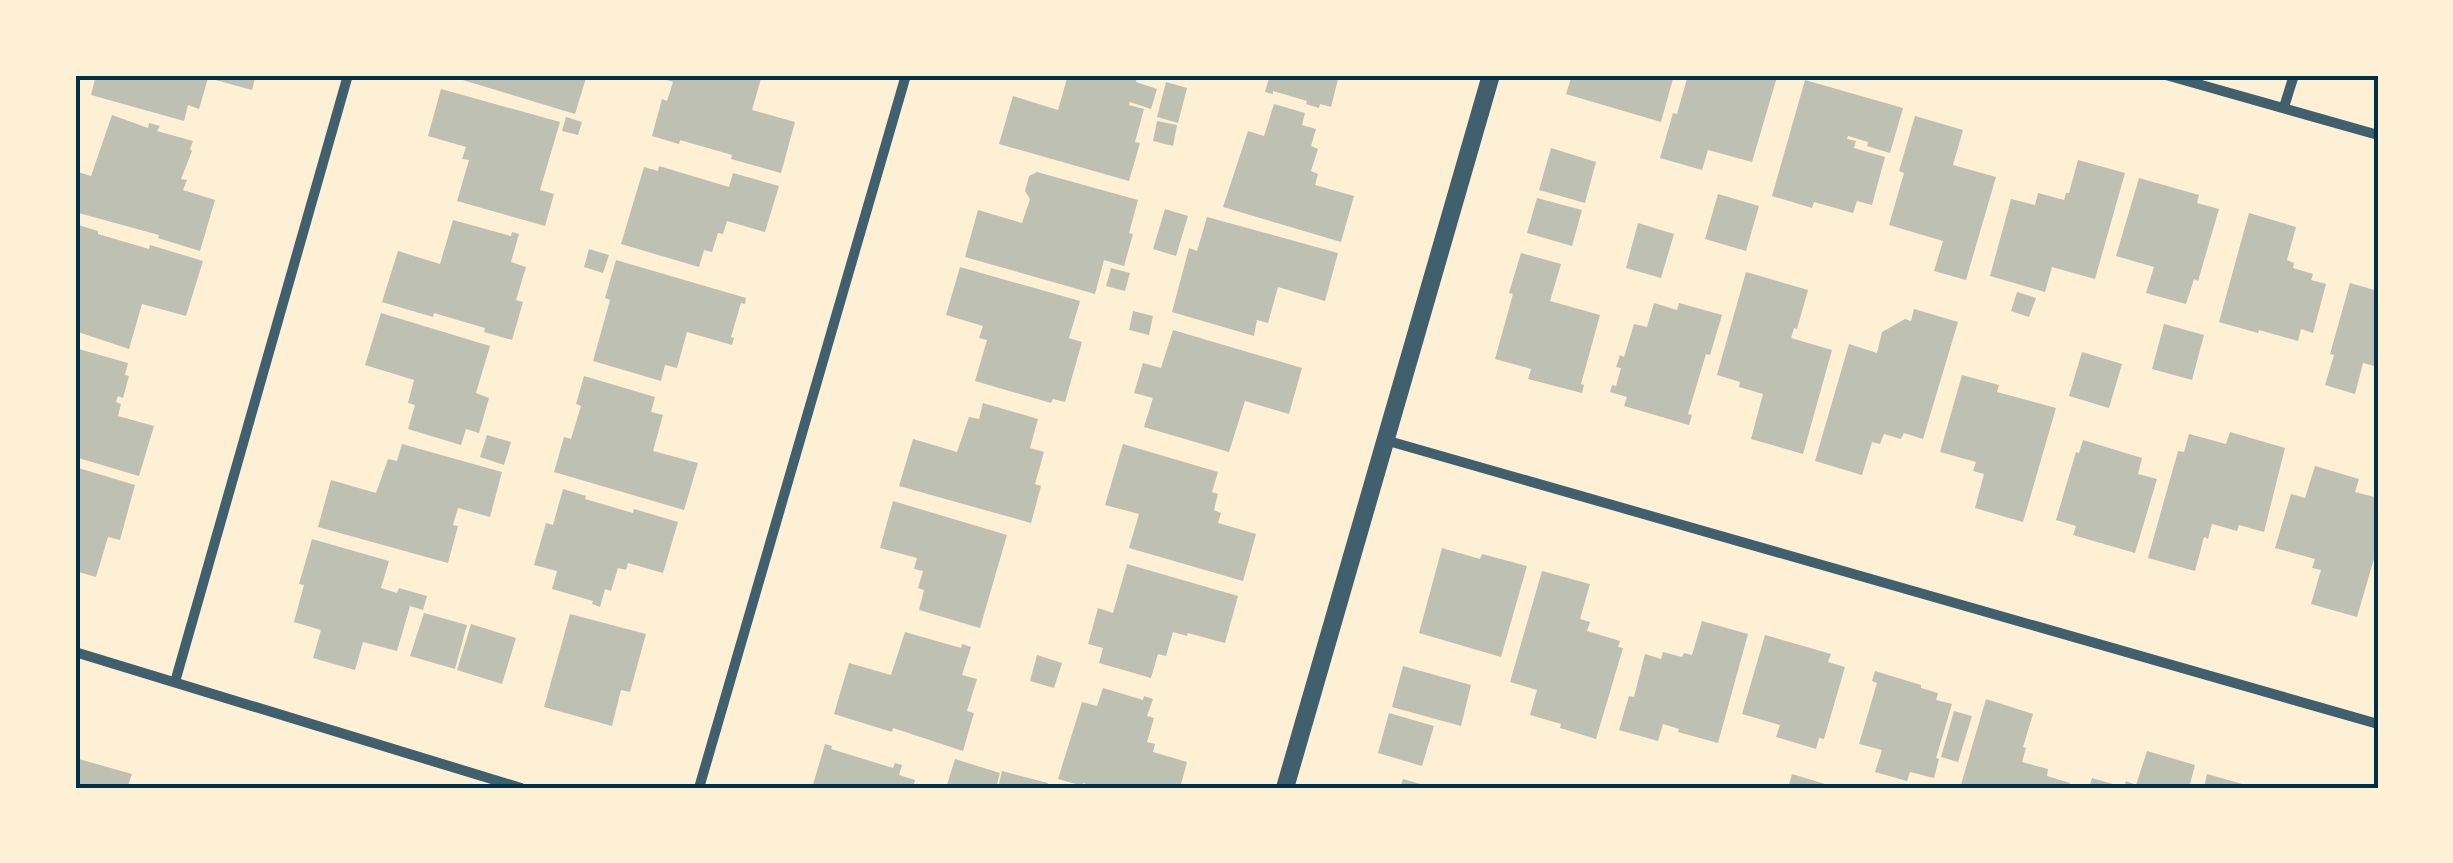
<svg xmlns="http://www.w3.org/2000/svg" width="2453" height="863" font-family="Arial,sans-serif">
  <rect width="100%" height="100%" fill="#fdf0d5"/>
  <path fill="#bec0b2" d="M 96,75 L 256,75 L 252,90 L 208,78 L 199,109 L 188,105 L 184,121 L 91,95 Z
    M 446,75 L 587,75 L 575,114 Z
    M 652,75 L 762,75 L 752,110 L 795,122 L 781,173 L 731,159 L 732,155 L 680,140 L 679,144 L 652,136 L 662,99 L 667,101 L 673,82 Z
    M 1068,75 L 1079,77 L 1080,75 L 1132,75 L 1137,76 L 1136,82 L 1157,89 L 1151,109 L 1130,102 L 1129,105 L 1144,109 L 1135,142 L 1140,143 L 1129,181 L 999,144 L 1013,96 L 1058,110 Z
    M 1270,75 L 1339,75 L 1331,107 L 1320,104 L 1319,108 L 1306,104 L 1307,101 L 1273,91 L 1273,94 L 1265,92 Z
    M 1572,75 L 1674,75 L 1661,122 L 1566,94 Z
    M 1688,75 L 1777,77 L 1752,162 L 1708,150 L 1702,170 L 1660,158 L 1673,113 L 1677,114 Z
    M 1805,80 L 1903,108 L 1890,153 L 1867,146 L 1868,142 L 1848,136 L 1847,139 L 1856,141 L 1854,148 L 1885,157 L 1872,205 L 1857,201 L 1853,213 L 1814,202 L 1812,208 L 1772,196 Z
    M 1166,82 L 1187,88 L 1178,123 L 1157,117 Z
    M 441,89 L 560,122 L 540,190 L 554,194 L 545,226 L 457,201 L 469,160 L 462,159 L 466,147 L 428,136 Z
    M 1274,104 L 1305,113 L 1302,125 L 1316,129 L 1311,146 L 1318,149 L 1311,171 L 1318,174 L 1315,185 L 1354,196 L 1341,242 L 1223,207 L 1248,131 L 1264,136 Z
    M 112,115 L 148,128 L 149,123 L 160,126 L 157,131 L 193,141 L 190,149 L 192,151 L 181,179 L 187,180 L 183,190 L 215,200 L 200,251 L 158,238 L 159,235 L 75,212 L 75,171 L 91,176 Z
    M 1915,116 L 1963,130 L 1953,165 L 1996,177 L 1966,280 L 1934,271 L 1943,241 L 1889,225 L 1904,173 L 1899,171 Z
    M 566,117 L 582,122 L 578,135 L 562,131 Z
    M 1157,121 L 1177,125 L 1173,146 L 1153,141 Z
    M 1551,148 L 1596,162 L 1585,203 L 1539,190 Z
    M 2078,160 L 2125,173 L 2095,279 L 2052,267 L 2045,292 L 1990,276 L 2011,199 L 2035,205 L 2038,193 L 2064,200 L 2066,193 L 2069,193 Z
    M 659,166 L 729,187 L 733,173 L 779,186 L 765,232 L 727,221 L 723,234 L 718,233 L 712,252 L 704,250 L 699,267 L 621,244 L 644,167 L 658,171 Z
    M 1037,172 L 1138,200 L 1129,233 L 1133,234 L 1124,266 L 1104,260 L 1095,294 L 965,257 L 978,210 L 1022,223 L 1030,199 L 1025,191 L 1029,176 Z
    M 2139,178 L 2199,195 L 2197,203 L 2219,209 L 2198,281 L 2194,279 L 2186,304 L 2146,293 L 2154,267 L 2116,256 Z
    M 1718,194 L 1759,206 L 1746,251 L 1705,239 Z
    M 1537,198 L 1582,210 L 1572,246 L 1527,233 Z
    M 1165,209 L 1188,216 L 1176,256 L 1153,249 Z
    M 2249,213 L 2296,227 L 2287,260 L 2294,263 L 2293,268 L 2313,274 L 2311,280 L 2326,284 L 2313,333 L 2301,329 L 2298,341 L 2259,330 L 2258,333 L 2219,322 Z
    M 1207,217 L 1338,253 L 1325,301 L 1278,287 L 1268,323 L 1257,320 L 1254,336 L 1172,312 L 1189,248 L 1197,251 Z
    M 453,220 L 511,236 L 512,232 L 519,234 L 511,262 L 526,267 L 516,300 L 523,302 L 512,340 L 484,332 L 485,328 L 434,313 L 433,317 L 382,302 L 398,251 L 440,264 Z
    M 1638,223 L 1674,234 L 1661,278 L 1626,268 Z
    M 75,224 L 98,231 L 98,234 L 149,249 L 150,245 L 203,261 L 186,316 L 142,304 L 129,349 L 75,331 Z
    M 589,249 L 609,255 L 603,273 L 584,267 Z
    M 1521,253 L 1561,264 L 1550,301 L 1600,315 L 1581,384 L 1584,385 L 1582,393 L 1528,379 L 1531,369 L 1495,359 L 1513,294 L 1509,293 Z
    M 616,260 L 746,298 L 745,304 L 741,303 L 731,337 L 734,338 L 732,345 L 687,332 L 677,368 L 665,365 L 661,381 L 593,361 L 610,300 L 605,298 Z
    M 960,267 L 1080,301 L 1069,338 L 1082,342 L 1065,402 L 1053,399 L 1051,403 L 975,381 L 987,340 L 979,338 L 983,326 L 946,315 Z
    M 1111,268 L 1130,273 L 1125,291 L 1106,286 Z
    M 1746,272 L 1808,290 L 1797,329 L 1794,328 L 1791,338 L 1832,350 L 1803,454 L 1751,439 L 1763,394 L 1739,387 L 1740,382 L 1717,375 Z
    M 2350,283 L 2378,291 L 2378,367 L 2363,363 L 2355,394 L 2325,385 L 2334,355 L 2330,354 Z
    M 2017,292 L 2036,298 L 2029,317 L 2011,311 Z
    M 1654,303 L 1677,310 L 1679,303 L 1722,315 L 1710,355 L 1706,354 L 1688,414 L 1692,415 L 1689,425 L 1624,406 L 1627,397 L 1610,392 L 1612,385 L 1616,386 L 1621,368 L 1616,367 L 1620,355 L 1624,357 L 1634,324 L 1647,327 Z
    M 1914,309 L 1958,322 L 1923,439 L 1904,433 L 1901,439 L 1884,434 L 1880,444 L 1872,442 L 1862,475 L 1815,461 L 1849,344 L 1877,353 L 1882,332 L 1905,319 L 1911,321 Z
    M 1133,311 L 1153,316 L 1149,335 L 1129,330 Z
    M 381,313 L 490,346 L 476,393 L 489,398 L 479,433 L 466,429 L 461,445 L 408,429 L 415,405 L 408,403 L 414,380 L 365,365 Z
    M 2164,324 L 2204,335 L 2192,380 L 2152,369 Z
    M 1173,330 L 1302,368 L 1289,414 L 1245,401 L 1229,452 L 1144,427 L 1153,398 L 1134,393 L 1143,363 L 1161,368 Z
    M 75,348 L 128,363 L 125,375 L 129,376 L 123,398 L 118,396 L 116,402 L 121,404 L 118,416 L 154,426 L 139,476 L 75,457 Z
    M 2082,352 L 2122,364 L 2109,408 L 2069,396 Z
    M 1962,375 L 1999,385 L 1997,392 L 2056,408 L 2023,522 L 1975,508 L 1984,474 L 1973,471 L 1976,462 L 1940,452 Z
    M 584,376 L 655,397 L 651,412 L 663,415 L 653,451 L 698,463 L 684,510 L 554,472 L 564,437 L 571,439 L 581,406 L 576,404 Z
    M 983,403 L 1038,419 L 1030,448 L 1044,452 L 1035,484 L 1041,486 L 1031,523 L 899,486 L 913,439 L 957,452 L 969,417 L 979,419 Z
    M 2230,432 L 2285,448 L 2264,532 L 2239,525 L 2237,531 L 2212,524 L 2208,539 L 2204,537 L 2195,571 L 2148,558 L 2178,451 L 2184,452 L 2189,434 L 2226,444 Z
    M 487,435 L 511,442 L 504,465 L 480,457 Z
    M 2083,440 L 2142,458 L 2138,474 L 2157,479 L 2135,553 L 2073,535 L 2076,526 L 2056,520 L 2076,452 L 2079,453 Z
    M 402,444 L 502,472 L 490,517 L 458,508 L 453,525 L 458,526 L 448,563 L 318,527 L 331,480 L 376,493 L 388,459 L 397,461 Z
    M 1123,444 L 1218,472 L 1212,492 L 1218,494 L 1214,510 L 1221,513 L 1218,523 L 1256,534 L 1243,581 L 1129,548 L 1139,514 L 1105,505 Z
    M 2315,466 L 2359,479 L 2355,492 L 2378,498 L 2378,545 L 2357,617 L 2311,604 L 2321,570 L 2312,568 L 2315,559 L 2275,548 L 2291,494 L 2305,498 Z
    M 75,467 L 135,485 L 120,540 L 108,537 L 96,577 L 75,571 Z
    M 563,489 L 586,496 L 585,499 L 633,513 L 634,509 L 678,522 L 663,573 L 628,563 L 626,570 L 618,568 L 611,591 L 605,589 L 600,607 L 592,604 L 593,601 L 552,589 L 557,571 L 534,565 L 546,523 L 553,525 Z
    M 893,501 L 1007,535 L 980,628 L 919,610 L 924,590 L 918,588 L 923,571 L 914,569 L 917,558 L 880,548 Z
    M 312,539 L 389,561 L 381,588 L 397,593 L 399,588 L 427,596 L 423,610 L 410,606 L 397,651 L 363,642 L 355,670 L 313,658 L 321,630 L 294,622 L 304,585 L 299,584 Z
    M 1442,548 L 1480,559 L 1482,554 L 1527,566 L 1501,657 L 1419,633 Z
    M 1127,564 L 1238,596 L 1225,643 L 1188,633 L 1187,636 L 1173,632 L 1166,656 L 1158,654 L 1151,678 L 1099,663 L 1103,648 L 1088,644 L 1098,608 L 1113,613 Z
    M 1542,571 L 1590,584 L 1580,619 L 1590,622 L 1587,631 L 1620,641 L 1618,647 L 1623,648 L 1596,739 L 1560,728 L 1561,724 L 1530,715 L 1537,690 L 1510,682 Z
    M 424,613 L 467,625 L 455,669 L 410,656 Z
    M 570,614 L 646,634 L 630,692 L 621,690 L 612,726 L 544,707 Z
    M 1702,621 L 1748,634 L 1718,743 L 1678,732 L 1679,729 L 1663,724 L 1658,741 L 1619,730 L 1629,696 L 1634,697 L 1645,654 L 1661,659 L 1663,652 L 1682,657 L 1684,653 L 1692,655 Z
    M 471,624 L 516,638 L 502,684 L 457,670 Z
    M 905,632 L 961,648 L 962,644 L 971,647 L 962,675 L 977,679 L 967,711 L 974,713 L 963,751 L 893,728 L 892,732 L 834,714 L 849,663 L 891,675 Z
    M 1765,635 L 1831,654 L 1828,662 L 1845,667 L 1824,739 L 1819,738 L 1816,749 L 1776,737 L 1780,725 L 1742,714 Z
    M 1037,655 L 1062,663 L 1054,688 L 1030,681 Z
    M 1403,666 L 1471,685 L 1461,726 L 1392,707 Z
    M 1875,671 L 1921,685 L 1921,688 L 1938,693 L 1936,700 L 1952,704 L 1936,758 L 1939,759 L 1934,778 L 1910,772 L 1907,781 L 1875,772 L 1882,750 L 1859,744 L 1877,683 L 1872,681 Z
    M 1103,688 L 1143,700 L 1144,696 L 1153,699 L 1147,716 L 1154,718 L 1147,742 L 1155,744 L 1153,752 L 1187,762 L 1180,788 L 1100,788 L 1083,783 L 1083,786 L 1058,779 L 1082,702 L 1097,706 Z
    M 1986,699 L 2033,714 L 2023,747 L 2026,748 L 2022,762 L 2048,769 L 2047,776 L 2070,783 L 2068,788 L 1960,788 Z
    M 1954,711 L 1972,716 L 1958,762 L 1941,757 Z
    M 1389,713 L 1434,726 L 1422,766 L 1378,753 Z
    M 825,744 L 832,746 L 831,749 L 893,768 L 895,763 L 902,765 L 899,775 L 915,780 L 913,788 L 812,788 Z
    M 2147,751 L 2195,765 L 2189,788 L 2124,788 L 2126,781 L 2136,785 Z
    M 75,758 L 132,774 L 127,788 L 75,788 Z
    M 955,759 L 1000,773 L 996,788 L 946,788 Z
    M 1002,771 L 1048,783 L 1047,788 L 998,788 Z
    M 1792,774 L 1835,787 L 1835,788 L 1788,788 Z
    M 2207,774 L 2253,787 L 2252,788 L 2204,788 Z
    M 2092,778 L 2123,787 L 2123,788 L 2089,788 Z
    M 1403,779 L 1431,787 L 1431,788 L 1400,788 Z"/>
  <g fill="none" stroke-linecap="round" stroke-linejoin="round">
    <path stroke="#3f606c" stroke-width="10" d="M 2166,75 L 2378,135
      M 2284,107 L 2294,75
      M 1385,440 L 2378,724
      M 75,652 L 521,788
      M 175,682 L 348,75
      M 699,788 L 906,75"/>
    <path stroke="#3f606c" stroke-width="18" d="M 1285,788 L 1491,75"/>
  </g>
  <rect width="2453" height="863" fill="none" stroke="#fdf0d5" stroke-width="155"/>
  <rect x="78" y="78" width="2298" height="708" fill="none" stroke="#003049" stroke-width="4"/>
</svg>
